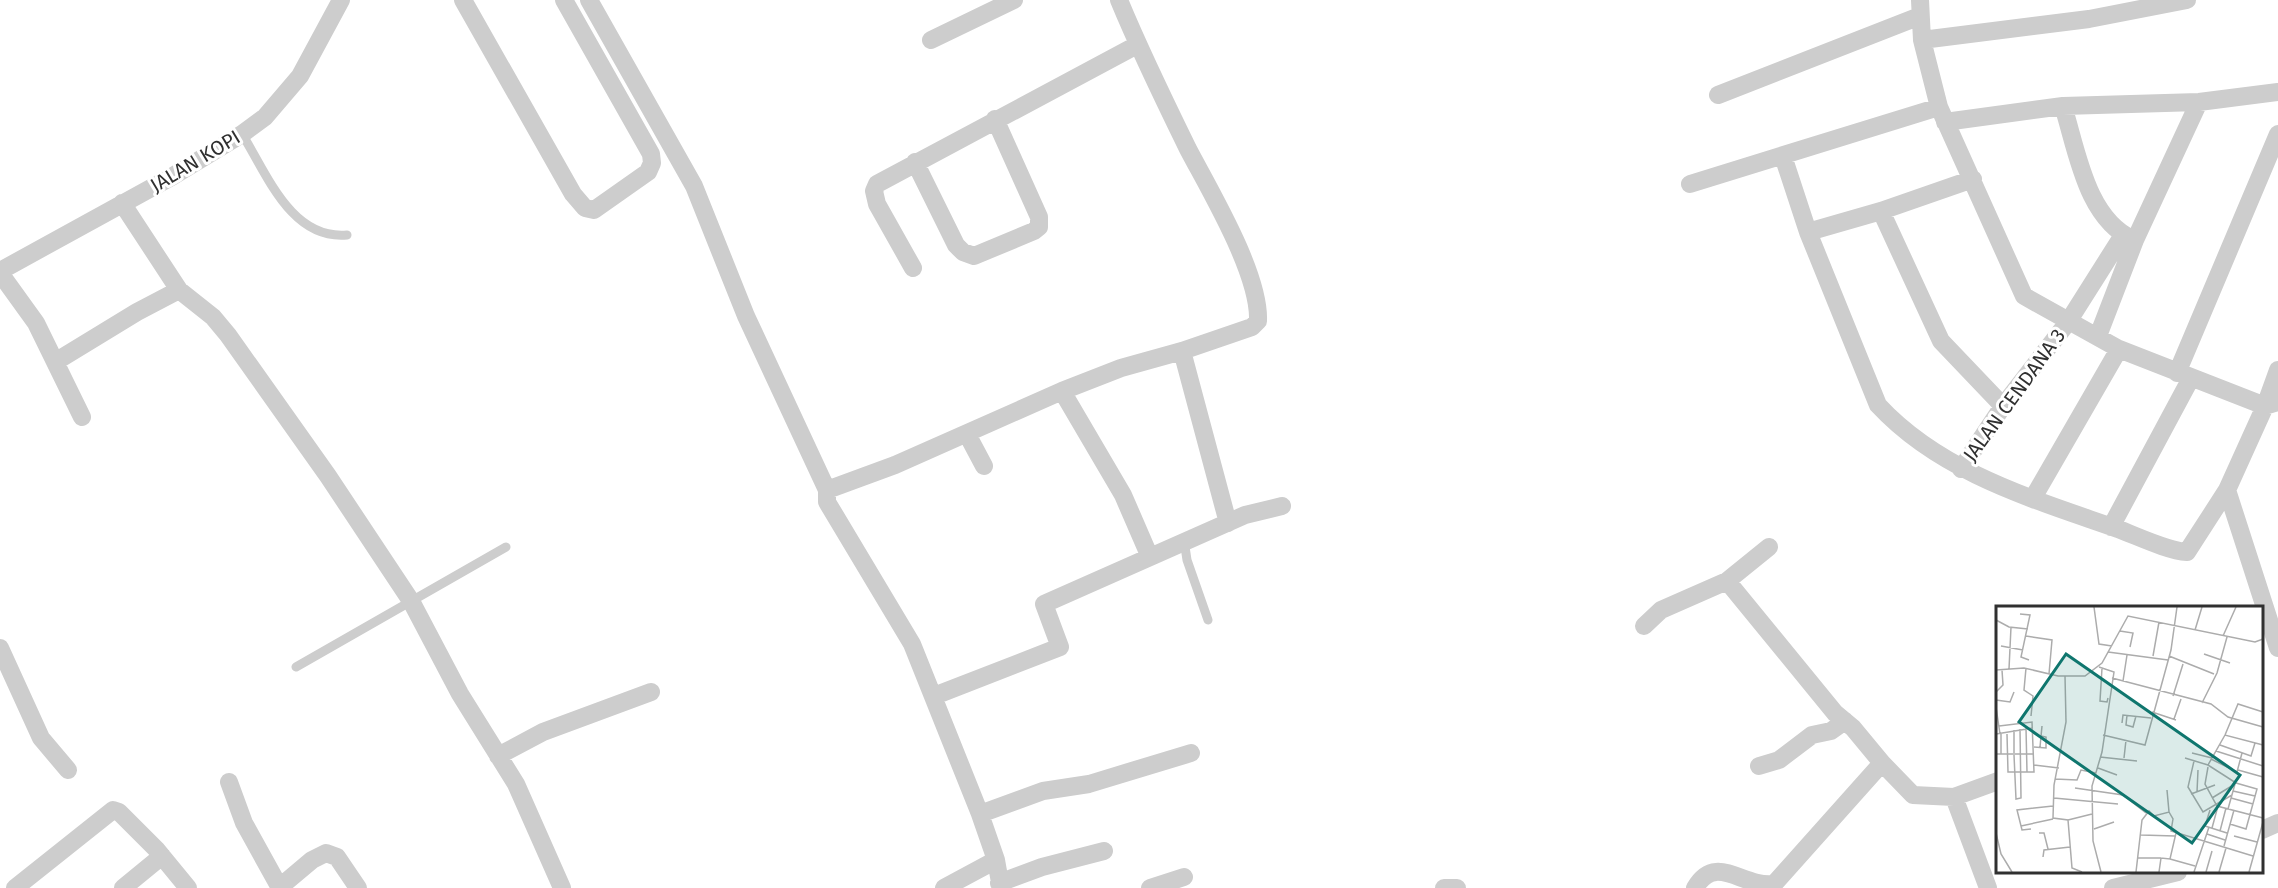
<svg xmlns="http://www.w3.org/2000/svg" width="2278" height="888" font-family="'Fira Sans',sans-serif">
  <rect width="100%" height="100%" fill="#fff"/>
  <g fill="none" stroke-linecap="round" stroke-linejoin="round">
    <path stroke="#cdcdcd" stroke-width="9" d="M 242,134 C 267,174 291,240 347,235
      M 1184,540 L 1187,560 L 1208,620
      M 296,667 L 506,547"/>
    <path stroke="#cdcdcd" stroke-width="18" d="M 463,0 L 573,194 L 585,208 L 594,210 L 648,172 L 652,163 L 651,154 L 564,0
      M 589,0 L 694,186 L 746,316 L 827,490 L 827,502 L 912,644 L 980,814 L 996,860 L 1001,888
      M 1920,0 L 1922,40 L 1939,107
      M 931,40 L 1014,0
      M 1922,40 L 2089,19 L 2187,0
      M 1718,95 L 1920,16
      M 2063,106 C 2077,150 2086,219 2134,240
      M 1945,122 L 2063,106 L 2199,102 L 2278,92
      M 1783,156 L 1808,232 L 1878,405 C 1941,473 2033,499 2118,529 C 2137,536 2168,551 2187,552 L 2227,490 L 2265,406 L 2278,370
      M 915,162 L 956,245 L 963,252 L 974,256 L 1034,231 L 1039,227 L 1039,217 L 995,119
      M 1690,184 L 1939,107 L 2024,296 L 2119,349 L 2265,406 L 2275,403
      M 122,203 L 179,290 L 213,317 L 228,335 L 328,476 L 411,601 L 460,694 L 516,784 L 562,888
      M 1881,211 L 1941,341 L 2003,406
      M 1808,232 L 1881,211 L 1973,179
      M 913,268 L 877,204 L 874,191 L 877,184 L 1137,45
      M 0,271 L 173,176 L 242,134 L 265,117 L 300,76 L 341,0
      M 0,273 L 36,323 L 82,417
      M 2098,336 L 2135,240 L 2199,102
      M 1182,351 L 1228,523
      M 55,362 L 137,312 L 179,290
      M 2177,373 L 2278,134
      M 1062,391 L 1123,495 L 1149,555
      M 967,434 L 984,466
      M 1961,469 L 2003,406 L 2068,322 L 2123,235
      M 827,490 L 895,465 L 1062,391 L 1121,368 L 1182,351 L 1252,327 L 1258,321 C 1260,274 1210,191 1188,149 C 1164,100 1140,51 1119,0
      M 2227,490 L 2278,648
      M 2033,498 L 2119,349
      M 2111,527 L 2191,378
      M 1727,581 L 1835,713 L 1853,728 L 1882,763
      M 1644,626 L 1661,610 L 1727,581 L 1769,547
      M 0,648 L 41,738 L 68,770
      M 934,696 L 1060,647 L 1044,604 L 1245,515 L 1282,506
      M 498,756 L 543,732 L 651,692
      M 1759,766 L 1779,760 L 1812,735 L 1831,731 L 1845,721
      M 229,782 L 244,823 L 280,888
      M 1954,797 L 1998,781
      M 980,814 L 1043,791 L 1089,784 L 1191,753
      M 2262,830 L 2278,823
      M 999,883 L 1042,867 L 1104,851
      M 280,887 L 312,860 L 326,853 L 337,857 L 358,888
      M 15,888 L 113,810 L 119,812 L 156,849 L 188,888
      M 123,888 L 162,856
      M 944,888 L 996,860
      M 1150,888 L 1184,877
      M 1444,888 L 1457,888
      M 1695,888 C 1716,852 1742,888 1774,884 L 1882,763 L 1913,795 L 1954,797 L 1988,888
      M 2113,888 L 2178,872"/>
  </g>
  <g text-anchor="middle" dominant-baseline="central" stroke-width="6" stroke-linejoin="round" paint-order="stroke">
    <g font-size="20" fill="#303030" stroke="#fff">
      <text transform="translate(195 161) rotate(-31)">JALAN KOPI</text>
      <text transform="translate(2014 395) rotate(-54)">JALAN CENDANA 3</text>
    </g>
  </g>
  <g transform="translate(1996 606)">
    <rect width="267" height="267" fill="#fff"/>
    <path fill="none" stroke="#acacac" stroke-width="1.5" d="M 98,1 L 103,38 L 116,40M 24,8 L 34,9 L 25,51 L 33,54M 0,14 L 13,21 L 32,23M 199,24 L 206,1M 124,25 L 137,27 L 134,41M 30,30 L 56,34 L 53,68M 227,30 L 240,1M 5,40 L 27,44M 112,46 L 172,54M 208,48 L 234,57M 157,50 L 163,16M 173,50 L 218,68M 103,61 L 118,66 L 106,146 L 96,180 L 97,235 L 105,266M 30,62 L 28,84 L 37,90 L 35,110M 106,62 L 104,95 L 111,96 L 112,92M 13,63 L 15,21M 0,64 L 28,62 L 62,70 L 89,70 L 106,57 L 132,10 L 259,36 L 267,33M 69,70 L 70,116 L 58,179 L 57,212 L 72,214 L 76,262 L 86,266M 116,72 L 215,98 L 232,111 L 267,121M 127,75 L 131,49M 0,86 L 7,79 L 6,64M 177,90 L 187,58M 0,94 L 14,96 L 18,86M 206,97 L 221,67 L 231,31M 0,101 L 4,128M 156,106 L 180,114M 131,109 L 130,119 L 137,121 L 140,110M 178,113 L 185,93M 126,117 L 127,109 L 155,112M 3,120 L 36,116 L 38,166 L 12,166 L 11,128M 30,122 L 31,166M 18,124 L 18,147M 0,128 L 37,122M 5,128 L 5,148M 107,129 L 149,139 L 175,44 L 181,1M 229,129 L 242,98 L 267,106M 224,139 L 255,150 L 259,137M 38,141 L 50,142 L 50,131 L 45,130M 44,141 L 46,120M 220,145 L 267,160M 196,147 L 216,152M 0,148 L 38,148M 18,149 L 20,193 L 25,192 L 24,123M 104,151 L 141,155M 128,152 L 130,134M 189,152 L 212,159 L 240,177 L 261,183 L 250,223 L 234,218M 215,153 L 241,166 L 246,147M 198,155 L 192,181 L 207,206 L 236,189M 38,159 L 63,162M 212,159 L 229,129 L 267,139M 212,161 L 209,178 L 221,200 L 267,212M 102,162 L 121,169M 242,164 L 267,171M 59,173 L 81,174 L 85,164 L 100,167M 79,182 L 127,189 L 150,207M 171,184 L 173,206M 237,185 L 259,190M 201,186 L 202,164M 195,188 L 219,179M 58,192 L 122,198M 216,192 L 239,178M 235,192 L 257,198M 232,203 L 239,178M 214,204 L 209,220 L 231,227M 72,214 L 96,208M 25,220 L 57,213M 216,222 L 222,200M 35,223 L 26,224 L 21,204 L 57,200M 98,223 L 118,216M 224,225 L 230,202M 0,227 L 5,248 L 16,266M 43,227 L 48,227 L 52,243M 211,228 L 229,234M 145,229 L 179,230M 238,230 L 261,236M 228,240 L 238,204M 47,251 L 48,244 L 74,241M 141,252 L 165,252M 174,253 L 199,260M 140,266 L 146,214 L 153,205 L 158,210 L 173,206 L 177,213 L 175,225 L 257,250M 163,266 L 165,252 L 174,253 L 180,227M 198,266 L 213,221M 210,266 L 216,245M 223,266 L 230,242M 253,266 L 267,216"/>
    <path fill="#0f766e" fill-opacity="0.15" stroke="#0f766e" stroke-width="3" d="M 70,48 L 244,169 L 196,237 L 23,116 Z"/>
    <rect width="267" height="267" fill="none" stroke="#303030" stroke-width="3"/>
  </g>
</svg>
